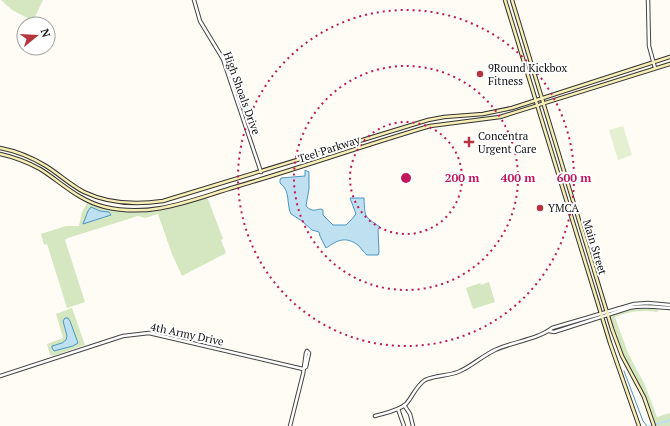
<svg xmlns="http://www.w3.org/2000/svg" width="670" height="426" font-family="'PT Serif',serif">
  <rect width="100%" height="100%" fill="#fefcf5"/>
  <path fill="#d5e7c1" d="M 1,0 L 43,0 L 33,21 L 12,10 Z
    M 205,198 L 208,199 L 223,239 L 221,240 L 226,253 L 182,276 L 172,254 L 158,214 L 145,218 L 138,216 L 68,238 L 65,240 L 85,302 L 67,308 L 47,244 L 44,245 L 41,234 L 66,226 L 79,226 L 82,212 L 87,203 L 126,211 L 157,210 Z
    M 489,282 L 495,302 L 473,309 L 466,288 L 480,283 L 481,285 Z
    M 647,307 L 657,308 L 658,312 C 643,310 629,311 615,317 L 628,353 L 645,385 L 657,417 L 670,413 L 670,426 L 655,426 L 645,397 L 621,350 L 615,334 L 611,317 L 612,314 L 629,309 Z
    M 72,308 L 85,345 L 53,356 L 50,355 L 47,344 L 63,338 L 56,314 Z"/>
  <path fill="#e5efd2" d="M 623,126 L 632,155 L 618,160 L 609,130 Z"/>
  <path fill="#bee0f1" stroke="#4b96c2" d="M 305,170 L 309,172 L 309,189 L 306,206 C 312,212 314,210 321,209 L 323,210 L 323,215 L 333,225 L 346,225 L 352,219 L 356,214 L 350,198 L 364,198 C 365,218 364,216 380,227 L 378,229 L 379,253 L 378,255 L 367,255 C 363,252 361,248 358,245 C 345,236 338,240 326,248 L 320,236 L 319,232 L 312,230 L 302,221 L 291,214 C 286,204 291,191 280,183 L 280,180 L 281,178 L 305,176 Z
    M 91,207 L 100,211 L 109,212 L 111,215 L 83,224 L 88,211 Z
    M 65,318 L 68,318 L 70,321 L 78,343 L 73,346 L 54,351 L 52,348 L 52,346 L 62,343 L 66,340 L 67,336 L 63,321 Z"/>
  <g fill="none" stroke-linecap="round" stroke-linejoin="round">
    <path stroke="#4b96c2" stroke-width="1" d="M 624,371 L 643,421 L 647,426"/>
    <path stroke="#bee0f1" stroke-width="2" d="M 657,424 L 670,420
      M 649,426 L 650,426"/>
    <defs>
      <path id="tertiary" d="M 194,0 L 200,21 L 223,59 L 261,172
        M 648,0 L 649,46 L 655,68
        M 549,331 L 554,332 L 629,308 C 643,305 656,307 670,308
        M 303,369 L 306,367 L 309,353 L 307,351
        M 0,376 L 123,336 L 149,333 L 303,369
        M 404,405 L 410,414 L 413,426
        M 398,409 L 404,426
        M 375,416 C 385,413 398,411 406,404 C 413,396 416,386 425,380 C 435,375 448,376 458,372 C 471,367 482,356 495,350 C 512,342 539,339 552,328 L 634,304 L 648,303 L 670,305
        M 290,426 L 303,374 L 306,353 L 307,351"/>
      <path id="secondary" d="M 505,0 L 610,343 L 639,426
        M 512,0 L 612,329 L 622,356 L 644,397 L 654,426
        M 0,148 C 16,151 31,157 46,166 C 59,174 70,185 84,192 C 109,204 136,205 163,201 L 428,120 L 444,117 L 483,114 L 512,108 L 670,57
        M 0,154 C 14,157 27,162 40,169 C 61,182 79,201 105,207 C 152,218 191,200 235,187 C 300,168 365,145 430,126 L 500,117 L 670,64"/>
    </defs>
    <use href="#tertiary" stroke="#444" stroke-width="4.5"/>
    <use href="#secondary" stroke="#333" stroke-width="4.5"/>
    <use href="#tertiary" stroke="#fff" stroke-width="2.5"/>
    <use href="#secondary" stroke="#f8efb6" stroke-width="2.5"/>
  </g>
  <g fill="none" stroke="#c2185b" stroke-width="2" stroke-dasharray="2 4">
    <circle cx="406" cy="178" r="56"/>
    <circle cx="406" cy="178" r="112"/>
    <circle cx="406" cy="178" r="168"/>
  </g>
  <g fill="#b5343e" stroke="#fff" stroke-width="1.5">
    <circle cx="480" cy="74" r="4"/>
    <path d="M467 136h4v4h4v4h-4v4h-4v-4h-4v-4h4z"/>
    <circle cx="540" cy="208" r="4"/>
  </g>
  <g text-anchor="middle" dominant-baseline="central" stroke-width="4" stroke-linejoin="round" paint-order="stroke">
    <g font-size="11" fill="#111" stroke="#fff" text-anchor="start">
      <text x="488" y="68">9Round Kickbox<tspan x="488" dy="13">Fitness</tspan></text>
      <text x="478" y="136">Concentra<tspan x="478" dy="13">Urgent Care</tspan></text>
      <text x="548" y="208">YMCA</text>
    </g>
    <g font-size="11" fill="#111" stroke="#fff">
      <text transform="translate(242 93) rotate(70)">High Shoals Drive</text>
      <text transform="translate(329 149) rotate(-18)">Teel Parkway</text>
      <text transform="translate(595 247) rotate(73)">Main Street</text>
      <text transform="translate(187 334) rotate(12)">4th Army Drive</text>
    </g>
  </g>
  <circle cx="406" cy="178" r="6" fill="#c2185b" stroke="#fff" stroke-width="2"/>
  <g font-size="12" text-anchor="middle" font-weight="bold" fill="#c2185b" stroke="#fff" stroke-width="4" stroke-linejoin="round" paint-order="stroke">
    <text x="462" y="182">200 m</text>
    <text x="518" y="182">400 m</text>
    <text x="574" y="182">600 m</text>
  </g>
  <g transform="translate(36 36) rotate(72)"><circle r="19" fill="#ffffff" stroke="#a0a0a0"/>
  <path d="M0-3L7 15L0 10L-7 15Z" fill="#b5343e"/>
  <text y="-6" font-size="11" font-weight="bold" text-anchor="middle" fill="#111111">N</text>
  </g>
</svg>
